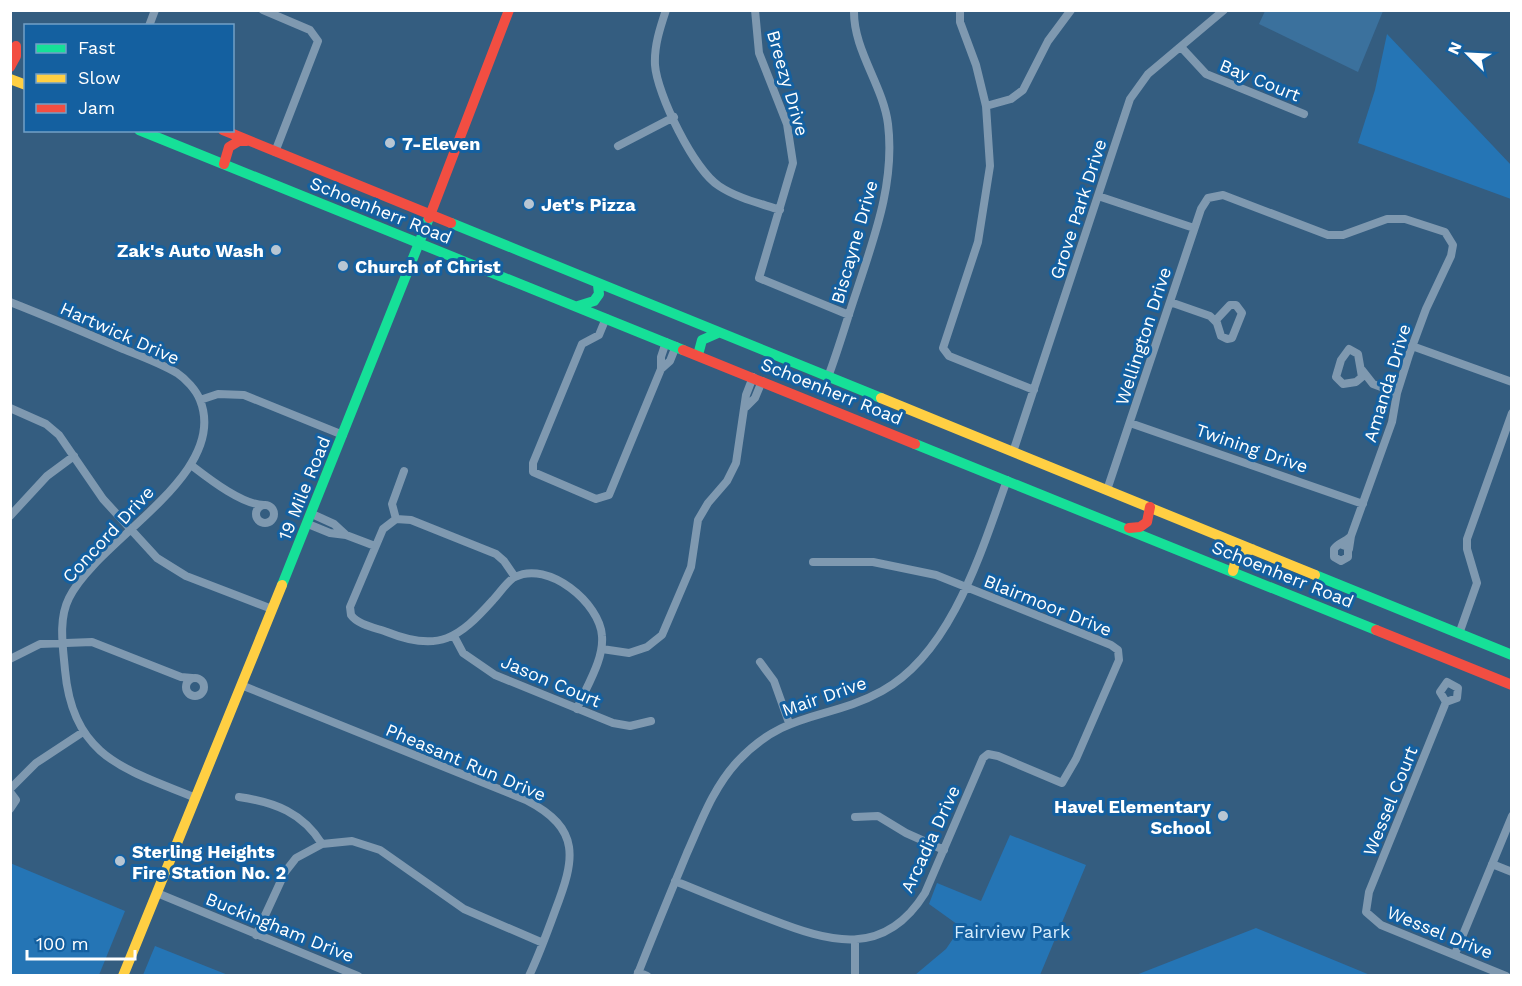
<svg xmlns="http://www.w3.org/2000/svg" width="1522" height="986" font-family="'Work Sans',sans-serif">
  <rect width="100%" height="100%" fill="#345d80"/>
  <path fill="#2575b5" d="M 1387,34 L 1511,165 L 1511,199 L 1358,143 L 1375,90 Z
    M 1010,835 L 1086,865 L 1040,975 L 915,975 L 946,949 L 961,927 L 929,904 L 937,883 L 981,901 Z
    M 10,863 L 125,911 L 99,975 L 11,975 Z
    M 1256,928 L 1370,975 L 1136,975 Z
    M 155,946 L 228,975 L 143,975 Z"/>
  <path fill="#3b719d" d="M 1265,11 L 1265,10 L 1383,11 L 1358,72 L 1259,24 Z"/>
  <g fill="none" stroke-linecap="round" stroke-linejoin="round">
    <path stroke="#7f99b0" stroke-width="8" d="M 263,10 L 310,30 L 318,41 L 275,152
      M 666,10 C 660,28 654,46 655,65 C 657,94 694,170 719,186 C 737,198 759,203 780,210
      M 755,10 L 759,53 L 787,124 L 793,163 L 759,278 L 849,315
      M 960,10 L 960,22 L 976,65 L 986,106 L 990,166 L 978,242 L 943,348 L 949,356 L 1034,390
      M 149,26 L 155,10
      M 1181,47 L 1206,74 L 1304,114
      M 986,106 L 1011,99 L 1023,90 L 1048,41 L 1071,10
      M 618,146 L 674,117
      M 1098,196 L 1194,228
      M 10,302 C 48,317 86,333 123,349 C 141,356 160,363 177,373 C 186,379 196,390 200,400 C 230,475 98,539 69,598 C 58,620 63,647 65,670 C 73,758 125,769 196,798
      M 1170,302 L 1210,316 L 1217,323
      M 1230,305 L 1236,305 L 1242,313 L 1232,338 L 1227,339 L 1221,336 L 1216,320 Z
      M 606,318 L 599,335 L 582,344 L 533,463 L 533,472 L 596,499 L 609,495 L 661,369
      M 666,342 L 661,357 L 661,369 L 670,361 L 676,346
      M 1412,346 L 1512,382
      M 1349,349 L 1358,354 L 1362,377 L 1356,382 L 1343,384 L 1336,377 L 1341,360 Z
      M 1362,370 L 1373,384 L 1397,393
      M 828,377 C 839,348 847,319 857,290 C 875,235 895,182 888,124 C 883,85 853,50 854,10
      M 200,400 L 218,394 L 244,395 L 343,435
      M 746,407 L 755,398 L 762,381
      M 10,408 L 46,424 L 59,435 L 103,499 L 157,558 L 186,576 L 272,609
      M 1130,423 L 1363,504
      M 1013,452 L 1130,99 L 1148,74 L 1224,10
      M 191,465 C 208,478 242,505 264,505
      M 1107,490 L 1201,209 L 1208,198 L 1223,195 L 1328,235 L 1343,235 L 1387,219 L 1405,219 L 1445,232 L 1453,245 L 1451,256 L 1426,309 L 1409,355 L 1397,393 L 1392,422 L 1351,536 L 1349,549
      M256 514a9 9 0 1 1 18 0a9 9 0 1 1-18 0Z
      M 10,516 L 47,476 L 74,456
      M 396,519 L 392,504 L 404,471
      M 308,524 L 330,533 L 346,535 L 334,524 L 312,514
      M 346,535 L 375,546
      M 1340,544 L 1348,547 L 1348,557 L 1341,561 L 1334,557 L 1334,549 C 1338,543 1345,542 1350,537
      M 515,577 L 504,561 L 496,554 L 411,520 L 396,519 L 383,529 L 350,607 L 351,615 C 358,625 376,628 387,632 C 439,653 459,638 493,600 C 500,593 507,581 515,577 C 548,560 600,603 602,636 C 604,660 586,687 577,709
      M 1459,634 L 1477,583 L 1467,549 L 1467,539 L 1512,413
      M 454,636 L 463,653 L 495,675 L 613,723 L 630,726 L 651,721
      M 602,649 L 629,653 L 647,647 L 662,635 L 691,567 L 698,520 L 708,503 L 727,481 L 736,463 L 746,395 L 753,377
      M 10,659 L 40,644 L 92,642 L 181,677 L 192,678
      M 760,662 L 774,681 L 789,723
      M186 687a9 9 0 1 1 18 0a9 9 0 1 1-18 0Z
      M 241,685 L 526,800 C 582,829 575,859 555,911 C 547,933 539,955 529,976
      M 1446,702 L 1440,692 L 1447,682 L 1458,688 L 1457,698 L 1446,702 L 1369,892 L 1366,912 L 1381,925 L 1506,976
      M 10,789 L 36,763 L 83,732
      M 10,792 L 16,800 L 10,809
      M 239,797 C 275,802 303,813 322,844
      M 855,817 L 878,816 L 906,833 L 944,850
      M 1492,864 L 1512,872
      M 675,881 C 707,894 738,907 770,919 C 829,942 884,959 925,893 L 983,758 L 988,754 L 998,756 L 1062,783 L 1076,759 L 1119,660 L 1118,650 L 1111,645 L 936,575 L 873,562 L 813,562
      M 157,893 L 358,976
      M 256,935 L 285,872 L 296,858 L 322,844 L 352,841 L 380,850 L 464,909 L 543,943
      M 855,941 L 855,976
      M 1455,954 L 1512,816
      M 638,972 L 647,976
      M 637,976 C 653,935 670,894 687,853 C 701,822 713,788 737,762 C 786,709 828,721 882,691 C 952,653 982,549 1007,480"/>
    <path stroke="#16e098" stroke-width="10" d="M 139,130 L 683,350
      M 451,223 L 881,398
      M 578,306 L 594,301 L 599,294 L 598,285
      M 698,355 L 702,340 L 718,333
      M 915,444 L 1376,630
      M 1315,575 L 1512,655
      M 282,585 L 429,218"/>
    <path stroke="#ffcf43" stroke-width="10" d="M 10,79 L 26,85
      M 881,398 L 1315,575
      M 1233,571 L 1236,558 L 1252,549
      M 123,976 L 282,585"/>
    <path stroke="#f24e42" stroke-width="10" d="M 10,67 L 16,56 L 16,46
      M 223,130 L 451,223
      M 224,164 L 229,147 L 239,141 L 247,141
      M 429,218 L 509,10
      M 683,350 L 915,444
      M 1129,528 L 1140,527 L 1147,522 L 1150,507
      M 1376,630 L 1512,685"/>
  </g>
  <g fill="#b8c6d3" stroke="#1460a0" stroke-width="2">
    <circle cx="390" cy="143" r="6"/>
    <circle cx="529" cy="204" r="6"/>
    <circle cx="276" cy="250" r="6"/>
    <circle cx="343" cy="266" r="6"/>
    <circle cx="1223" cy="816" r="6"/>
    <circle cx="120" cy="861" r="6"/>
  </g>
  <g text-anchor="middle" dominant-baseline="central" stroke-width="6" stroke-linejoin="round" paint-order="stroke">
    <g font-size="18" fill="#fff" stroke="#1460a0">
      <text transform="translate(1260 80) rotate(22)">Bay Court</text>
      <text transform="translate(788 83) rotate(74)">Breezy Drive</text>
      <text transform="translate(1078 209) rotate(-72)">Grove Park Drive</text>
      <text transform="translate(381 210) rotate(22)">Schoenherr Road</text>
      <text transform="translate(854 242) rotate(-74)">Biscayne Drive</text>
      <text transform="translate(120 333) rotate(24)">Hartwick Drive</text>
      <text transform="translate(1143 336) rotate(-72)">Wellington Drive</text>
      <text transform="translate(1387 383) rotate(-73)">Amanda Drive</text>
      <text transform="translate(832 391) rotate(22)">Schoenherr Road</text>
      <text transform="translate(1252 448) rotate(19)">Twining Drive</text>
      <text transform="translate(304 488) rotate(-68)">19 Mile Road</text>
      <text transform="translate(108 534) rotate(-47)">Concord Drive</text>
      <text transform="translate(1283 574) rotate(22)">Schoenherr Road</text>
      <text transform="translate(1048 605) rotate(22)">Blairmoor Drive</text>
      <text transform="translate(551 681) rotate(23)">Jason Court</text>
      <text transform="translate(824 696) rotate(-19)">Mair Drive</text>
      <text transform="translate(466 762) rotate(23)">Pheasant Run Drive</text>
      <text transform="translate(1390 801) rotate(-68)">Wessel Court</text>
      <text transform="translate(930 839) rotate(-65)">Arcadia Drive</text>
      <text transform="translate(280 927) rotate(22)">Buckingham Drive</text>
      <text transform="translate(1440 932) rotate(22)">Wessel Drive</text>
    </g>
    <g font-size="18" font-weight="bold" fill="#fff" stroke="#1460a0" text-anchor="start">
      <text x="402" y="143">7-Eleven</text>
      <text x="541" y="204">Jet's Pizza</text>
      <text x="264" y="250" text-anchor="end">Zak's Auto Wash</text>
      <text x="355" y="266">Church of Christ</text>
      <text x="1211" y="806" text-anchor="end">Havel Elementary<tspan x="1211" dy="21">School</tspan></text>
      <text x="132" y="851">Sterling Heights<tspan x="132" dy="21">Fire Station No. 2</tspan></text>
    </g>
    <g font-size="18" fill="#d5ecfd" stroke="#1460a0">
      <text x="1012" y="931">Fairview Park</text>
    </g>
  </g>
  <rect width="1522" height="986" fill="none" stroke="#ffffff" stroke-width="24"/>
  <rect x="24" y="24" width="210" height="108" fill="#1460a0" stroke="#72a0c6" stroke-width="1.5"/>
  <rect x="36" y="44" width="30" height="9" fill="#16e098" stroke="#72a0c6" stroke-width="1.5"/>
  <text x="78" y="54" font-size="18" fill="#ffffff">Fast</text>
  <rect x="36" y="74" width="30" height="9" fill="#ffcf43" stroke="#72a0c6" stroke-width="1.5"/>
  <text x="78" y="84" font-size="18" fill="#ffffff">Slow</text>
  <rect x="36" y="104" width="30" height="9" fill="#f24e42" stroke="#72a0c6" stroke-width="1.5"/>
  <text x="78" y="114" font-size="18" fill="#ffffff">Jam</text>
  <g transform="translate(1468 54) rotate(294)" stroke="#1460a0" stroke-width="4.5" paint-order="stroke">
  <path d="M0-4.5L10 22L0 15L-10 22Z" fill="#ffffff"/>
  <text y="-9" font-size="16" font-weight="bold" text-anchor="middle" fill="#ffffff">N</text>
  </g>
  <path d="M27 950v9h108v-9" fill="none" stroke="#ffffff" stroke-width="3"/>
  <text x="36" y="950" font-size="18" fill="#ffffff" stroke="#1460a0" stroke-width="4.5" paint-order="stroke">100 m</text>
</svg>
